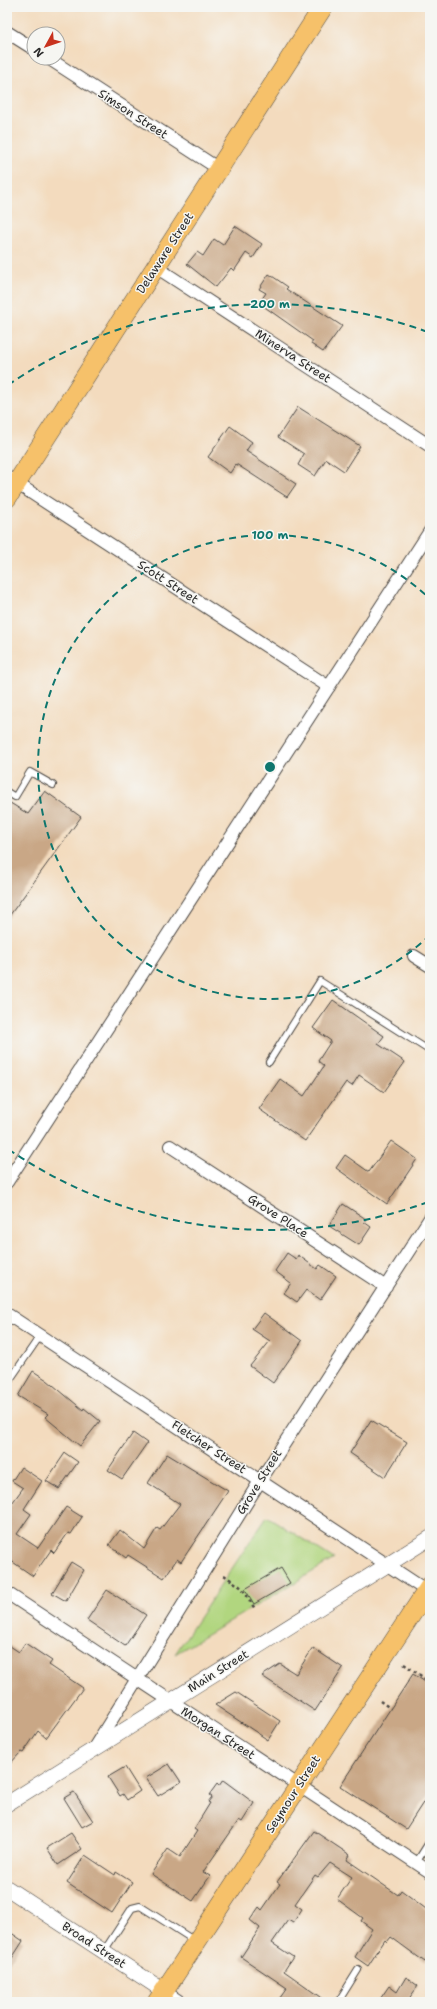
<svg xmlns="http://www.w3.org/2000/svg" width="437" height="2009" font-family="'Shantell Sans',sans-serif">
  <rect width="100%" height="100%" fill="#f6f6f2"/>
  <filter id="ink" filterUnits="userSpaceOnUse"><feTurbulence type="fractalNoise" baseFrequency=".025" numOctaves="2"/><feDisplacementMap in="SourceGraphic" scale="8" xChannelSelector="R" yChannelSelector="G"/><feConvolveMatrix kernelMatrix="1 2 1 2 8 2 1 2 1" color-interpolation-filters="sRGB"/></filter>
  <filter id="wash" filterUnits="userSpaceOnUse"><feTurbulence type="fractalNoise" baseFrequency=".012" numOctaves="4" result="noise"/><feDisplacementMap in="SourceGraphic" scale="16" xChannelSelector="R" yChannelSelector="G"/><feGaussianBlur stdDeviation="0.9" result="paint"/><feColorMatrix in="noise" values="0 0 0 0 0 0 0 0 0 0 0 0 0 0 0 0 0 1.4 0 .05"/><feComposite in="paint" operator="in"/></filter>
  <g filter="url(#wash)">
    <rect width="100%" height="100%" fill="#f3dbbe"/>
    <path fill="#b1d67f" stroke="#6e8055" d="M 267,1516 L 334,1559 L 175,1654 Z"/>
    <g id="blocks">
      <path fill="#c9a786" d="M 235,226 L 262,244 L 253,258 L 246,253 L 234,271 L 231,268 L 216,287 L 187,264 L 197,252 L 203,256 L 214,239 L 223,245 Z
        M 269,274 L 288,287 L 286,289 L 342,326 L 323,352 L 311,344 L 313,341 L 259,303 L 266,293 L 259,289 Z
        M 298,407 L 360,446 L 344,471 L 326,459 L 315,476 L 298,465 L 304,454 L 278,437 Z
        M 230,426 L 252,442 L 246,451 L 296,484 L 287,497 L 236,464 L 230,473 L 208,457 Z
        M 45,791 L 81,817 L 7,919 L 7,801 L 28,814 Z
        M 333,1000 L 384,1036 L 378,1044 L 405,1062 L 384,1092 L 359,1075 L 352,1086 L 346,1082 L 305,1141 L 259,1109 L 280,1079 L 304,1096 L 324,1066 L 318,1061 L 331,1041 L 313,1028 Z
        M 391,1141 L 417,1159 L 387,1204 L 336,1168 L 345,1155 L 369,1172 Z
        M 343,1204 L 366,1219 L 364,1222 L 371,1227 L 359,1245 L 329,1226 Z
        M 287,1253 L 296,1259 L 298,1255 L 317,1269 L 320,1265 L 336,1276 L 320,1300 L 306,1290 L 297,1302 L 284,1293 L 291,1283 L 275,1271 Z
        M 264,1313 L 302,1341 L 273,1383 L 250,1366 L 270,1341 L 252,1329 Z
        M 33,1371 L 47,1380 L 83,1410 L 84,1408 L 100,1421 L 80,1446 L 45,1417 L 48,1414 L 18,1396 Z
        M 371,1420 L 407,1442 L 385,1477 L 350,1453 Z
        M 133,1433 L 147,1443 L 122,1479 L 108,1470 Z
        M 65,1453 L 78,1462 L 59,1489 L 46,1481 Z
        M 167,1454 L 228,1491 L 181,1562 L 177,1559 L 164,1578 L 128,1555 L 126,1558 L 109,1545 L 120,1530 L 144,1549 L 157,1528 L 160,1530 L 180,1504 L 148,1483 Z
        M 21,1467 L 42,1481 L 24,1509 L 31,1514 L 17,1534 L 38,1548 L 66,1507 L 82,1517 L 71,1534 L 68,1533 L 54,1553 L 51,1550 L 33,1576 L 7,1558 L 7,1510 L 23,1488 L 12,1481 Z
        M 71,1562 L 84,1570 L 66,1601 L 52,1593 Z
        M 281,1568 L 290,1583 L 254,1604 L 245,1589 Z
        M 107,1590 L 146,1615 L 125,1646 L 87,1620 Z
        M 25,1643 L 52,1661 L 49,1665 L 83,1688 L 46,1738 L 38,1731 L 23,1753 L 21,1752 L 7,1767 L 7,1644 L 19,1652 Z
        M 313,1648 L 343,1668 L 315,1711 L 262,1676 L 280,1664 L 296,1674 Z
        M 413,1674 L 430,1685 L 430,1792 L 406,1829 L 340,1786 Z
        M 236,1692 L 280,1721 L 268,1740 L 215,1705 Z
        M 169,1764 L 181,1782 L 158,1796 L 146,1778 Z
        M 125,1767 L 140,1791 L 127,1800 L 123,1794 L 120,1796 L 108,1777 Z
        M 223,1780 L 254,1803 L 242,1822 L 239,1820 L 203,1872 L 210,1876 L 193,1901 L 151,1874 L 168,1849 L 180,1857 L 197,1831 L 194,1829 L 210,1803 L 208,1802 L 212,1797 L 209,1795 L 217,1784 L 219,1786 Z
        M 74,1792 L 93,1821 L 82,1827 L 64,1798 Z
        M 314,1831 L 350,1855 L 347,1860 L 398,1895 L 401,1890 L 430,1912 L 430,1955 L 425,1962 L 391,1937 L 387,1942 L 385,1940 L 368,1966 L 355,1957 L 372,1929 L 361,1921 L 363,1918 L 337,1899 L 352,1877 L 330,1863 L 318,1877 L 315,1875 L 295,1904 L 302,1909 L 293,1923 L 288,1920 L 272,1943 L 293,1957 L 284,1971 L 321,1997 L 318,2002 L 309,2002 L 302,1997 L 299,2002 L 277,2002 L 287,1988 L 241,1957 L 260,1928 L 250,1920 L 259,1907 L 262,1910 L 280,1884 L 277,1882 Z
        M 71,1833 L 82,1849 L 58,1865 L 47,1848 Z
        M 85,1855 L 115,1875 L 116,1872 L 132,1882 L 112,1913 L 67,1883 Z
        M 7,1930 L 23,1941 L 7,1966 Z
        M 406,1977 L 418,1986 L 408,2000 L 411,2002 L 378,2002 L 389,1986 L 397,1992 Z"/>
    </g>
  </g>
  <g filter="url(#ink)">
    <use href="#blocks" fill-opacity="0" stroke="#494541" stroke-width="1"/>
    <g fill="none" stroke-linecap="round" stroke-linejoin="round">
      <defs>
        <path id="service" d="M 7,792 L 15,797 L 30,772 L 53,785
          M 269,1062 L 320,981 L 430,1051
          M 7,1384 L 40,1336
          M 416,1863 L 428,1844
          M 104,1951 L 132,1908 L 140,1906 L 195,1941
          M 338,2002 L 358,1970"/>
        <path id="minor" d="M 7,32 L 34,49
          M 48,58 L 219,169
          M 156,267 L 430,446
          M 7,477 L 329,687
          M 414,956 L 430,966
          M 170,1146 L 386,1287
          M 7,1182 L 430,531
          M 7,1314 L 430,1593
          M 7,1593 L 430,1872
          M 94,1748 L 260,1481 L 430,1218
          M 164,1991 L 180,2002"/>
        <path id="tertiary" d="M 7,1804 L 430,1538
          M 7,1888 L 164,1991"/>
        <path id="primary" d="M 7,498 L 323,7
          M 157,2002 L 430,1586"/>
      </defs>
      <use href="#service" stroke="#494541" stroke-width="8"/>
      <use href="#minor" stroke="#494541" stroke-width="14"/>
      <use href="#tertiary" stroke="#494541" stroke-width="16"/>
      <use href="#primary" stroke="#494541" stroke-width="20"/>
      <path stroke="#494541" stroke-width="2.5" stroke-dasharray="3 3" stroke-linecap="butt" d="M 224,1575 L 242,1588 L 255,1609
        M 404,1664 L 430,1682
        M 380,1701 L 390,1708"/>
      <use href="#service" stroke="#fff" stroke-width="6"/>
      <use href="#minor" stroke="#fff" stroke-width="12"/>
      <use href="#tertiary" stroke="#fff" stroke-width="15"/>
      <use href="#primary" stroke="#f6c16b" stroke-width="19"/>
    </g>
  </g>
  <g fill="none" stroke="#0f766e" stroke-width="2" stroke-dasharray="7 5">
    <path d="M430 935A232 232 0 1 1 430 599"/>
    <path d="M428 1202A463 463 0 0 1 8 1149M8 385A463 463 0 0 1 428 332"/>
  </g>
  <g text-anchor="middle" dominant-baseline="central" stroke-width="3" stroke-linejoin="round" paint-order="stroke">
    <g font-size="12" fill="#2b2b2b" stroke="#f6f6f2">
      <text transform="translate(133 114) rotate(33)">Simson Street</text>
      <text transform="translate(165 253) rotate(-57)">Delaware Street</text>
      <text transform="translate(293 356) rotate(33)">Minerva Street</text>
      <text transform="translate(168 582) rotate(33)">Scott Street</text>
      <text transform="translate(278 1216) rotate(33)">Grove Place</text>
      <text transform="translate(209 1447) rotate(33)">Fletcher Street</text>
      <text transform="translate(259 1482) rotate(-58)">Grove Street</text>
      <text transform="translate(218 1671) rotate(-32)">Main Street</text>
      <text transform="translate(218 1733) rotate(33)">Morgan Street</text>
      <text transform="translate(293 1794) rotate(-57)">Seymour Street</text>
      <text transform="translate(94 1945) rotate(33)">Broad Street</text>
    </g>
  </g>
  <circle cx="270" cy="767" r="6" fill="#0f766e" stroke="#f6f6f2" stroke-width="2"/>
  <g font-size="12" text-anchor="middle" font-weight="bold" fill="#0f766e" stroke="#f6f6f2" stroke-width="3" stroke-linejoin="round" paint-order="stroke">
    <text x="270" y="308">200 m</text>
    <text x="270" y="539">100 m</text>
  </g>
  <rect width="437" height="2009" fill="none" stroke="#f6f6f2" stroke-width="24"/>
  <g transform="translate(46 46) rotate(230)"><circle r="19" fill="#f6f6f2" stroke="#a5a5a2"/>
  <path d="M0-3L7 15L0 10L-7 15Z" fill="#c8321e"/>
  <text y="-6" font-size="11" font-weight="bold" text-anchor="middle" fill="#2b2b2b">N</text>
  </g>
</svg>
